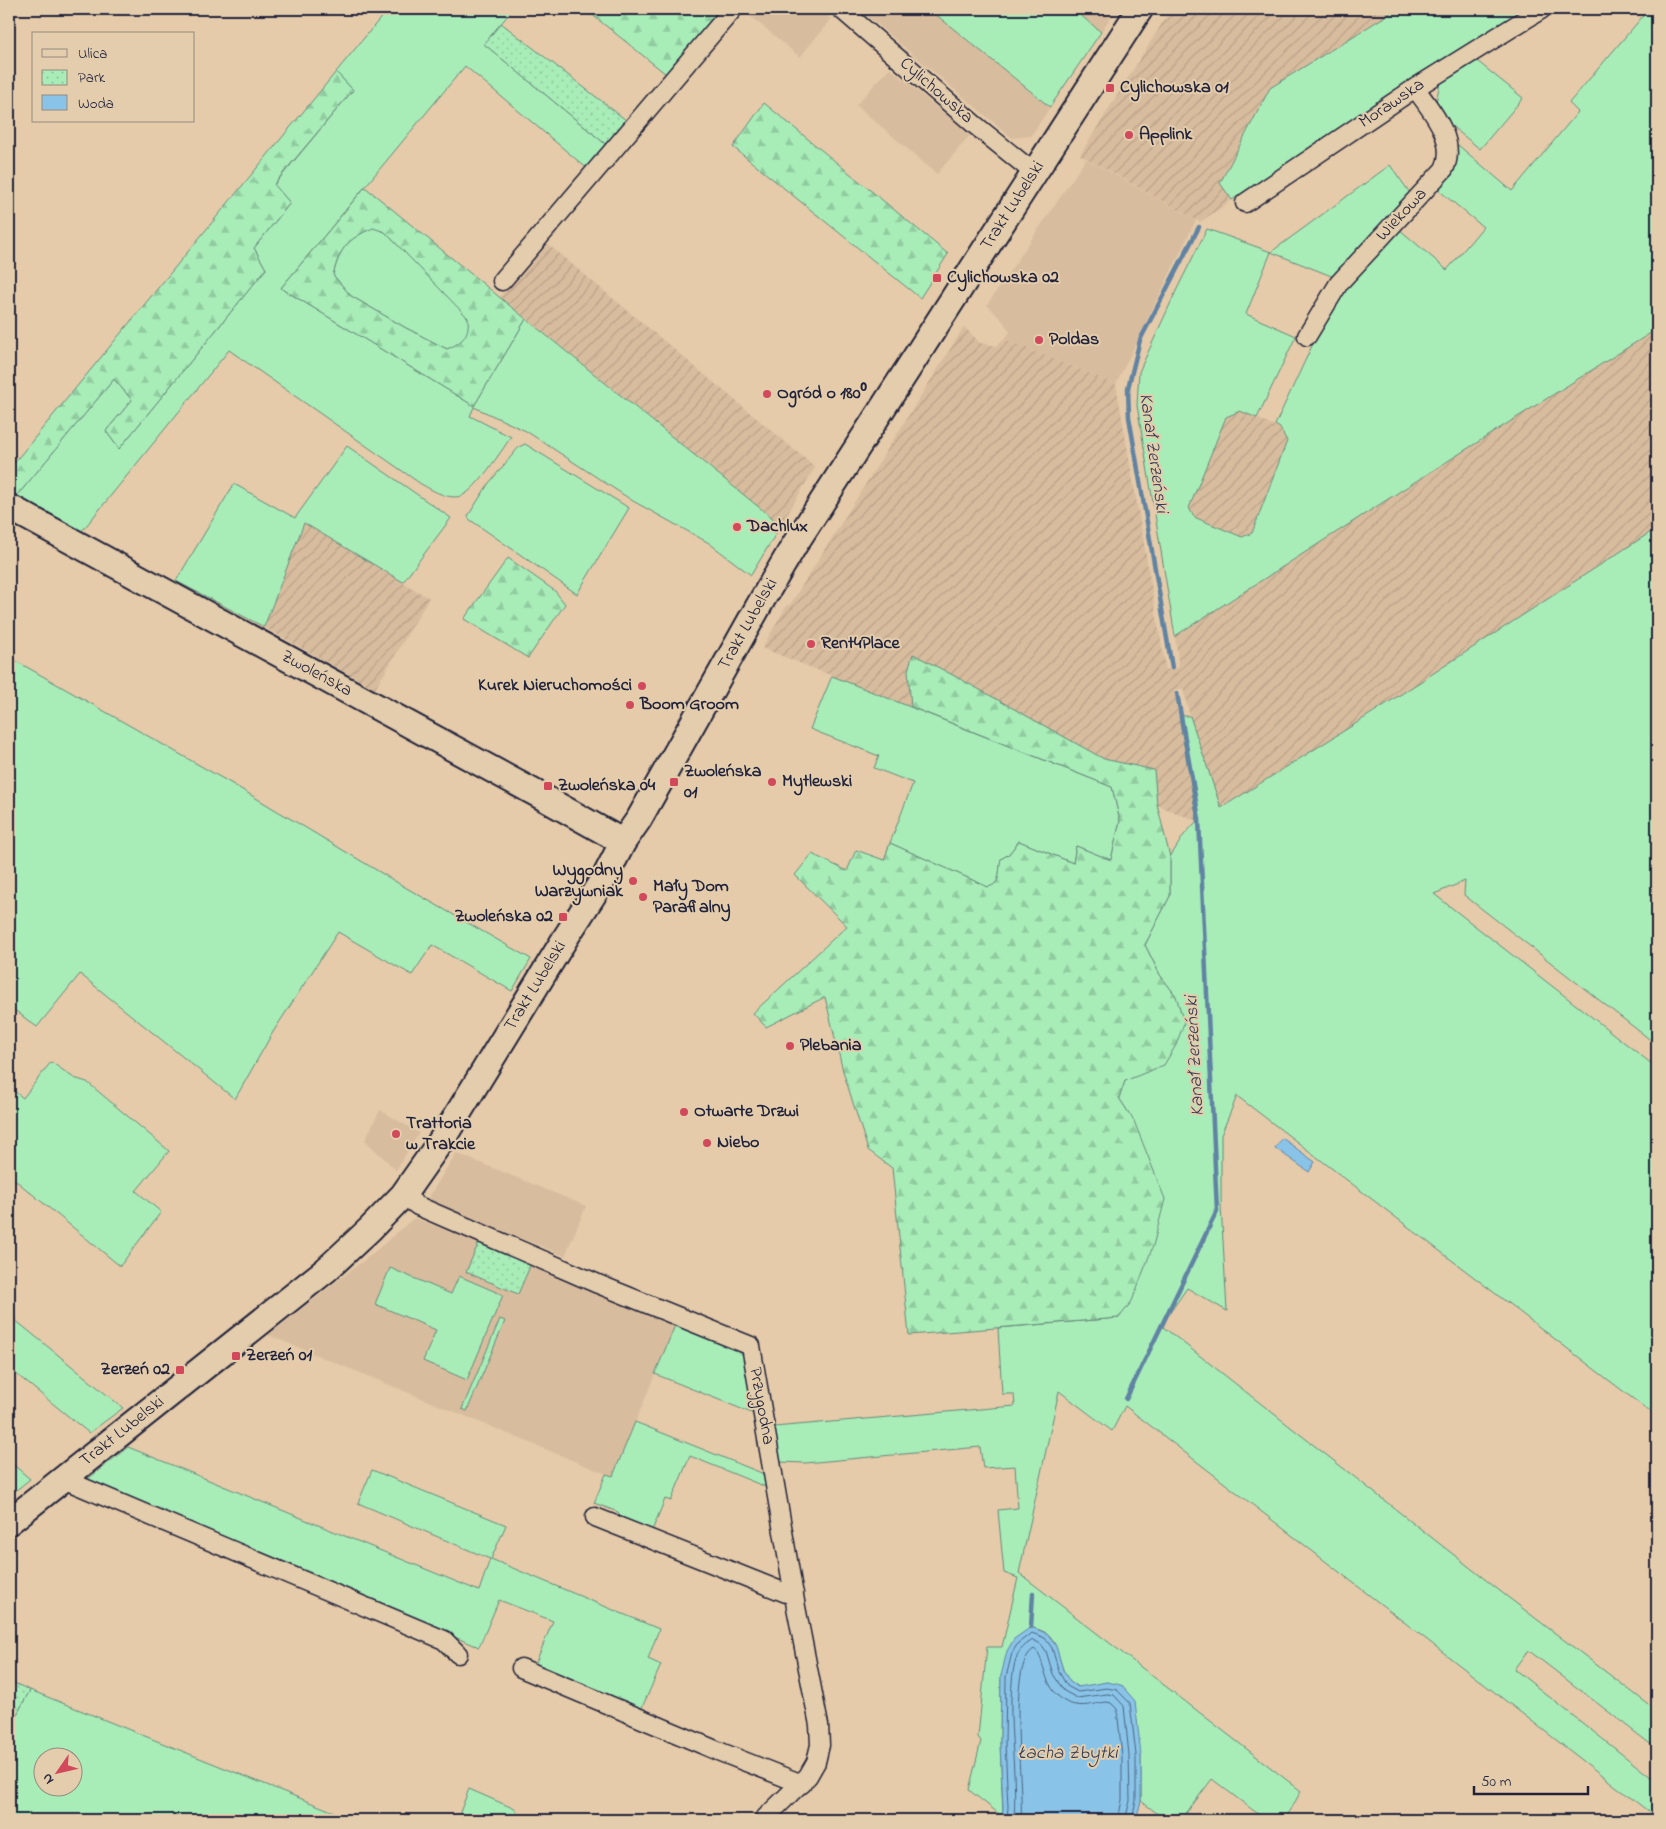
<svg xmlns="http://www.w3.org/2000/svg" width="1666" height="1829" font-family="'Indie Flower',sans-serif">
  <defs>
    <pattern id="industrial-furrows" width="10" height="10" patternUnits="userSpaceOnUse" patternTransform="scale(1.25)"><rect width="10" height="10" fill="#d8bc9e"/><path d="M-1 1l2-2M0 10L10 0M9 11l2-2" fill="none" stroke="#b9a189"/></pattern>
    <pattern id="forest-firs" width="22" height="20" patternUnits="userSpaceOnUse" patternTransform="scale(1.25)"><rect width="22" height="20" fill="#a8edb8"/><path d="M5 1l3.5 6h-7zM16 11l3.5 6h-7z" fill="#90cb9f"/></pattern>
    <pattern id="park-dots" width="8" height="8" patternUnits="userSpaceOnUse" patternTransform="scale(1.25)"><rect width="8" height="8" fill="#a8edb8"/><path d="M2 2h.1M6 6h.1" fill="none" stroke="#90cb9f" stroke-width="1.8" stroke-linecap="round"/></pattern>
  </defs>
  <rect width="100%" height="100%" fill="#e5cba9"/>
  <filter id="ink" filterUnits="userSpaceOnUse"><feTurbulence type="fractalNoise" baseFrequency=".02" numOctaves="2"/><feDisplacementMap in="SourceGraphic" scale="10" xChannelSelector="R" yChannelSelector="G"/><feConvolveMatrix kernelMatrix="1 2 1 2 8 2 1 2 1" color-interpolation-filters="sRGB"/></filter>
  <g filter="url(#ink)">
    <path fill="#d8bc9e" d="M 742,9 L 818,9 L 831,19 L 800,57 Z
      M 859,9 L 929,9 L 1050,107 L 1031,136 L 1012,138 Z
      M 1073,9 L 1116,9 L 1101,32 Z
      M 890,68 L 970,135 L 937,174 L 856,105 Z
      M 1086,159 L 1196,220 L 1116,384 L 1004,339 L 1010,332 L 1003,321 L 987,305 Z
      M 380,1110 L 419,1133 L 396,1170 L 365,1140 Z
      M 456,1153 L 586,1206 L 565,1256 L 427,1200 Z
      M 414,1218 L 479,1242 L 676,1323 L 613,1477 L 268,1335 L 372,1254 Z"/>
    <path fill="url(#industrial-furrows)" d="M 1171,9 L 1397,9 L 1270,88 L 1220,182 L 1232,200 L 1200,222 L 1080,155 Z
      M 543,240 L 815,467 L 781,525 L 500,297 Z
      M 964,327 L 980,343 L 996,346 L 1004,339 L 1116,384 L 1166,670 L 1179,667 L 1175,636 L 1413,483 L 1657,329 L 1657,528 L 1366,717 L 1221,808 L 1190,716 L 1183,689 L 1174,689 L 1197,821 L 762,648 L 787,605 L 790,605 Z
      M 1240,411 L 1280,428 L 1287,441 L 1252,533 L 1242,537 L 1194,517 L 1189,508 L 1226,417 Z
      M 304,523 L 429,598 L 375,689 L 264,627 Z"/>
    <path fill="#a8edb8" stroke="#65887a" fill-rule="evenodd" d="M 388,9 L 513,9 L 484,44 L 609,147 L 589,170 L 465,66 L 281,288 L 474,406 L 526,319 L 781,525 L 751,575 L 709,543 L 633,501 L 526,431 L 474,407 L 470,416 L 511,437 C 501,451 476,491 461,496 C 448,500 432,490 421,484 L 229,350 L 82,531 L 16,497 L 114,379 L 132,400 L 106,431 L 119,449 L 266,269 L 254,248 L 290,203 L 274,185 L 353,90 L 336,72 Z
      M 929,9 L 1073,9 L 1101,32 L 1050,107 Z
      M 1397,9 L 1529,9 L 1469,43 L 1232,200 L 1220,183 L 1270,88 Z
      M 1649,9 L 1657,9 L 1657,329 L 1413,483 L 1175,636 L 1137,405 L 1139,372 L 1177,289 L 1207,229 L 1271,252 L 1390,165 L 1410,193 L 1334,277 L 1271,252 L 1246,314 L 1296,336 L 1257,418 L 1240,411 L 1226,417 L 1189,508 L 1194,517 L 1242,537 L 1252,533 L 1287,441 L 1280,428 L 1275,425 L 1318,333 L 1346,285 L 1399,229 L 1447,270 L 1483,227 L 1436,188 L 1453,169 L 1458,145 L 1512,191 L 1578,112 L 1569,103 Z
      M 1477,61 L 1523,98 L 1480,149 L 1449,124 L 1436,102 L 1440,83 Z
      M 373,227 L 385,232 L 469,318 C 470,336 462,343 447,349 L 406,328 L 351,296 L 333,275 C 341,246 346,241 373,227 Z
      M 525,444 L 629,508 L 577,594 L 469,519 L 468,516 L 489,483 L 519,447 Z
      M 347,446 L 451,518 L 403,582 L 304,523 L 264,627 L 176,581 L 234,484 L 295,518 Z
      M 1657,528 L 1657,1045 L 1464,895 L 1465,881 L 1434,894 L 1657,1068 L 1657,1417 L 1237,1096 L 1221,1135 L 1221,1206 L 1227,1311 L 1187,1288 L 1169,1314 L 1163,1327 L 1505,1595 L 1657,1711 L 1657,1749 L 1528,1650 L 1514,1669 L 1657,1782 L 1657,1818 L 1125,1406 L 1112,1431 L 1059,1391 L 1019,1573 L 1301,1791 L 1285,1820 L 1266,1820 L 1212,1779 L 1181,1820 L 1166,1820 L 1141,1801 L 1141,1755 L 1107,1682 C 1099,1684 1088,1687 1080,1687 C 1060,1686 1061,1646 1049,1635 C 1045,1631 1036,1629 1031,1627 L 1001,1676 L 1000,1743 L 1003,1817 L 969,1790 L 981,1741 L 978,1737 L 987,1647 L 1002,1647 L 1018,1578 L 1004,1573 L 998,1510 L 1018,1508 L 1015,1466 L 983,1468 L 980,1447 L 805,1463 L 779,1462 L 774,1427 L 1015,1406 L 1014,1394 L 1002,1394 L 998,1328 L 1119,1318 L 1134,1121 L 1119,1098 L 1125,1081 L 1142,1073 L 1176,996 L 1160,975 L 1145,945 L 1170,896 L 1170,857 L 1184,835 L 1197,821 L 1179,716 L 1190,716 L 1221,808 L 1366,717 Z
      M 9,657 L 234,785 L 403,886 L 531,959 L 512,991 L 432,945 L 412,975 L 338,932 L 273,1032 L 235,1099 L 80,974 L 37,1027 L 9,1006 Z
      M 832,676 L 1112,787 L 1120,821 L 1111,860 L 1076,846 L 1073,863 L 1019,841 L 1009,854 L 1001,859 C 998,871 1002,884 988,887 L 890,843 L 913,783 L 874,768 L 879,756 L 810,729 Z
      M 51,1062 L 74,1078 L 87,1082 L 169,1151 L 136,1191 L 161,1212 L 120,1266 L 9,1175 L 9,1087 L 23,1098 Z
      M 390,1268 L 451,1294 L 459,1276 L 503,1295 L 467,1380 L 423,1361 L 436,1330 L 375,1304 Z
      M 9,1315 L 123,1408 L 89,1433 L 9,1368 Z
      M 500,1319 L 505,1321 L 467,1411 L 462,1409 Z
      M 676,1323 L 740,1352 L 744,1357 L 754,1414 L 655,1374 Z
      M 635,1422 L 764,1474 L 766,1487 L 690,1456 L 671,1501 L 665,1499 L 651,1533 L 620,1518 L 618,1512 L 594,1503 L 606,1474 L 613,1476 Z
      M 128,1447 L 479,1591 L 490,1559 L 358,1503 L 372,1470 L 506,1525 L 491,1559 L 659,1629 L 648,1659 L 661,1665 L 640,1712 L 534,1667 L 553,1621 L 499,1600 L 479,1647 L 201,1533 L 90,1482 L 88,1479 Z
      M 9,1461 L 30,1479 L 9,1496 Z
      M 30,1690 L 354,1820 L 9,1820 L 9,1729 ZM 42,1756 L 72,1756 L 72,1786 L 42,1786 Z
      M 469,1789 L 515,1809 L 520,1820 L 457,1820 Z"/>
    <path fill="url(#forest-firs)" stroke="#65887a" fill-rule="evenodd" d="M 585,9 L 724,9 L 671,78 Z
      M 336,72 L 353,90 L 274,184 L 290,203 L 254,248 L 266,269 L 119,449 L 106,431 L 132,400 L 114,379 L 16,497 L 9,493 L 9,469 Z
      M 764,103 L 948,254 L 920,298 L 733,147 Z
      M 365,187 L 526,319 L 474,406 L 281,288 ZM 373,228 L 385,232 L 468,318 C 470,335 462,343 447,349 L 406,328 L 351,296 L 333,275 C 340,247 348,239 373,228 Z
      M 508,558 L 555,591 L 565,604 L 528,658 L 464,619 Z
      M 913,654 L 964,681 L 1104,759 L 1154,770 L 1157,804 L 1170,857 L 1170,896 L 1145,945 L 1160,975 L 1176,996 L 1184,1023 L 1176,1045 L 1164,1065 L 1125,1081 L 1119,1098 L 1134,1121 L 1165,1199 L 1153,1246 L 1132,1301 L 1119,1318 L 909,1335 L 892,1168 L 868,1150 L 843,1071 L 825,997 L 766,1027 L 753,1013 L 847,926 L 795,875 L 812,854 L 847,871 L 856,850 L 884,860 L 890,843 L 988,887 C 1002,884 998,871 1001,859 L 1009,854 L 1019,841 L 1073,863 L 1076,846 L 1111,860 L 1120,821 L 1112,787 L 911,707 L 908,670 Z"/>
    <path fill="url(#park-dots)" stroke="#65887a" d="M 501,23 L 631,124 L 609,147 L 484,44 Z
      M 479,1242 L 531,1264 L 518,1294 L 466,1272 Z
      M 9,1681 L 30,1690 L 9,1729 Z"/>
    <path fill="#89c4e8" stroke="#6083a3" d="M 1282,1138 L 1315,1162 L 1309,1172 L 1275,1148 Z
      M 1031,1627 L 1048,1634 L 1056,1646 L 1063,1670 L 1070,1682 L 1078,1687 L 1107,1682 L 1121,1685 L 1135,1701 L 1141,1755 L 1141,1801 L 1136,1820 L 1002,1820 L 1003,1807 L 1000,1743 L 1001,1676 L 1007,1651 L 1014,1639 Z"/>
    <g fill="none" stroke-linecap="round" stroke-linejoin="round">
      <path stroke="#4b6380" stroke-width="1" d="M 1007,1820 L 1008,1807 L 1005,1743 L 1006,1677 L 1012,1653 L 1018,1643 L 1032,1633 L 1045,1638 L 1052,1648 L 1059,1672 L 1067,1686 L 1078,1692 L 1107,1688 L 1117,1690 L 1130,1703 L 1136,1755 L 1136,1801 L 1132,1820
        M 1014,1820 C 1017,1780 1010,1739 1011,1698 C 1012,1684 1012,1669 1017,1656 C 1020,1649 1026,1644 1033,1640 L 1041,1644 L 1046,1651 L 1053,1674 L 1064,1691 L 1077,1698 L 1107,1694 L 1114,1695 L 1124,1706 L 1129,1755 L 1130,1801 L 1125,1820
        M 1021,1820 C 1024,1788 1006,1664 1034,1649 C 1041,1653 1041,1662 1044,1669 C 1048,1685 1058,1703 1076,1705 C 1086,1707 1097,1703 1107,1702 L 1111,1703 L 1117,1709 L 1122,1756 L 1122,1800 L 1118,1820"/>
      <path stroke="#6083a3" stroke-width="4.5" d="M 1172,668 L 1129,417 L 1128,388 L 1140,340 L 1199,227
        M 1126,1399 L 1217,1211 L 1199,819 L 1177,693
        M 1031,1627 L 1033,1593"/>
      <defs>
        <path id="street" d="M 841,9 L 975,125 L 1033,172
          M 1245,203 L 1415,88 L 1542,9
          M 502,281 L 733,9
          M 1307,336 L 1339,283 L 1444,169 C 1458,141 1431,110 1415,88
          M 403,1195 L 418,1206 L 598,1284 L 751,1346 L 796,1607 L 819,1725 L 820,1745 L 816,1762 L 808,1776 L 763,1820
          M 63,1479 L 444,1640 L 458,1654
          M 595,1517 L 786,1593 L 794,1593
          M 521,1668 L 718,1751 L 802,1784"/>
        <g id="secondary">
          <path id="s1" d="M 9,507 L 539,795 L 623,842"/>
          <path id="s2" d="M 9,1522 L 326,1270 L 370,1229 L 403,1195 L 443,1138 L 566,937 L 606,875 L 623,842 L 639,819 L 762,600 L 795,544 L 1140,9"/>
        </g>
      </defs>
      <use href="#street" stroke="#22223b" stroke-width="21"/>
      <use href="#secondary" stroke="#22223b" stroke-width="29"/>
      <use href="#street" stroke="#e3cdac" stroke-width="18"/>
      <use href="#secondary" stroke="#e3cdac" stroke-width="25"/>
    </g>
  </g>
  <g fill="#d1495b" stroke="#e3cdac" stroke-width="2">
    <rect x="1105" y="83" width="10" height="10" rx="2.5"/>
    <circle cx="1129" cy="135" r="5"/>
    <rect x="932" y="273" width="10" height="10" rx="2.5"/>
    <circle cx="1039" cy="340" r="5"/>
    <circle cx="767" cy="394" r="5"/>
    <circle cx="737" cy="527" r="5"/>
    <circle cx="811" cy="644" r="5"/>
    <circle cx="642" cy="686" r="5"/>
    <circle cx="630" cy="705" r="5"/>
    <rect x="669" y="777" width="10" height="10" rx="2.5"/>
    <circle cx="772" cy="782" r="5"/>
    <rect x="543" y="781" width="10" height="10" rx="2.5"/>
    <circle cx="633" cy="881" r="5"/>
    <circle cx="643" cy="897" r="5"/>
    <rect x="558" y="912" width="10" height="10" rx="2.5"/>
    <circle cx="790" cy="1046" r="5"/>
    <circle cx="684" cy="1112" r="5"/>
    <circle cx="396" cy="1134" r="5"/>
    <circle cx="707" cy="1143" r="5"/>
    <rect x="231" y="1351" width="10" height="10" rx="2.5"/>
    <rect x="175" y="1365" width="10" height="10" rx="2.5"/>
  </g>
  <g text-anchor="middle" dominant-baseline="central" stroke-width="4" stroke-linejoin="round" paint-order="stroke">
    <g font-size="18" font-weight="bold" fill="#22223b" stroke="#e3cdac" text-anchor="start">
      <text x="1120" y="88">Cylichowska 01</text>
      <text x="1139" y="135">Applink</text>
      <text x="947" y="278">Cylichowska 02</text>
      <text x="1049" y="340">Poldas</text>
      <text x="777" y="394">Ogród o 180⁰</text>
      <text x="747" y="527">Dachlux</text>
      <text x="821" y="644">Rent4Place</text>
      <text x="632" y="686" text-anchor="end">Kurek Nieruchomości</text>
      <text x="640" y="705">Boom Groom</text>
      <text x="684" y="772">Zwoleńska<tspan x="684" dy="21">01</tspan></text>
      <text x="782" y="782">Mytlewski</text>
      <text x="558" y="786">Zwoleńska 04</text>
      <text x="623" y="871" text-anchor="end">Wygodny<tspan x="623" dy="21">Warzywniak</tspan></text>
      <text x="653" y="887">Mały Dom<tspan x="653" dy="21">Parafialny</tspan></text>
      <text x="553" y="917" text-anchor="end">Zwoleńska 02</text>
      <text x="800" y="1046">Plebania</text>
      <text x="694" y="1112">Otwarte Drzwi</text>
      <text x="406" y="1124">Trattoria<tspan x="406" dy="21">w Trakcie</tspan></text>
      <text x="717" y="1143">Niebo</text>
      <text x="246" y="1356">Zerzeń 01</text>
      <text x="170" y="1370" text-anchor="end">Zerzeń 02</text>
    </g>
    <g font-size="18" fill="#22223b" stroke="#e3cdac">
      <text transform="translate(936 91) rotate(41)">Cylichowska</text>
      <text transform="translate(1392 104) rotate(-34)">Morawska</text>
      <text stroke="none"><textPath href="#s2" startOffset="1675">Trakt Lubelski</textPath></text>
      <text transform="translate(1402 215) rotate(-47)">Wiekowa</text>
      <text stroke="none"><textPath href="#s2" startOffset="1180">Trakt Lubelski</textPath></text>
      <text stroke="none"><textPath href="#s1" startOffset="350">Zwoleńska</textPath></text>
      <text stroke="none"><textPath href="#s2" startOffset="760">Trakt Lubelski</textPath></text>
      <text transform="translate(761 1406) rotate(80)">Przygodna</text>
      <text stroke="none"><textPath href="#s2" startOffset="145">Trakt Lubelski</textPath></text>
    </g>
    <g font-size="19" font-style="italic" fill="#313a55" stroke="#e3cdac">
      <text transform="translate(1153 453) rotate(82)">Kanał Zerzeński</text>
      <text transform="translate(1195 1056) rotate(-93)">Kanał Zerzeński</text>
      <text x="1068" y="1753">Łacha Zbytki</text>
    </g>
  </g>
  <rect width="1666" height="1829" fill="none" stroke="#e3cdac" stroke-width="30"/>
  <rect x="15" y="15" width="1636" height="1799" fill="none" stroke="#22223b" stroke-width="2" filter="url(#ink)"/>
  <rect x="32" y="32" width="162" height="90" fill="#e3cdac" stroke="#96897f"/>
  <rect x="42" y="49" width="25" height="8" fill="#e3cdac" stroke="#96897f"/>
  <text x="78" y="58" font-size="15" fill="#22223b">Ulica</text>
  <rect x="42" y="70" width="25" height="15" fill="url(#park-dots)" stroke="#96897f"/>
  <text x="78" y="82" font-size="15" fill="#22223b">Park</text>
  <rect x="42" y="95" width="25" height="15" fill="#89c4e8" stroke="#96897f"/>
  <text x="78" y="108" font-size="15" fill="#22223b">Woda</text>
  <g transform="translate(58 1772) rotate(236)"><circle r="24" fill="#e3cdac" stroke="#96897f"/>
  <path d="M0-4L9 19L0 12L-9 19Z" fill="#d1495b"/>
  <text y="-8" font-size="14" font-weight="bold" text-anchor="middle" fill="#22223b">N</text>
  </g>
  <path d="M1474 1786v8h114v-8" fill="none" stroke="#22223b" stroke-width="2.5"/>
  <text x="1481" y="1786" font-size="15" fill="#22223b" stroke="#e3cdac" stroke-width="4" paint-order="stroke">50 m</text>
</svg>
